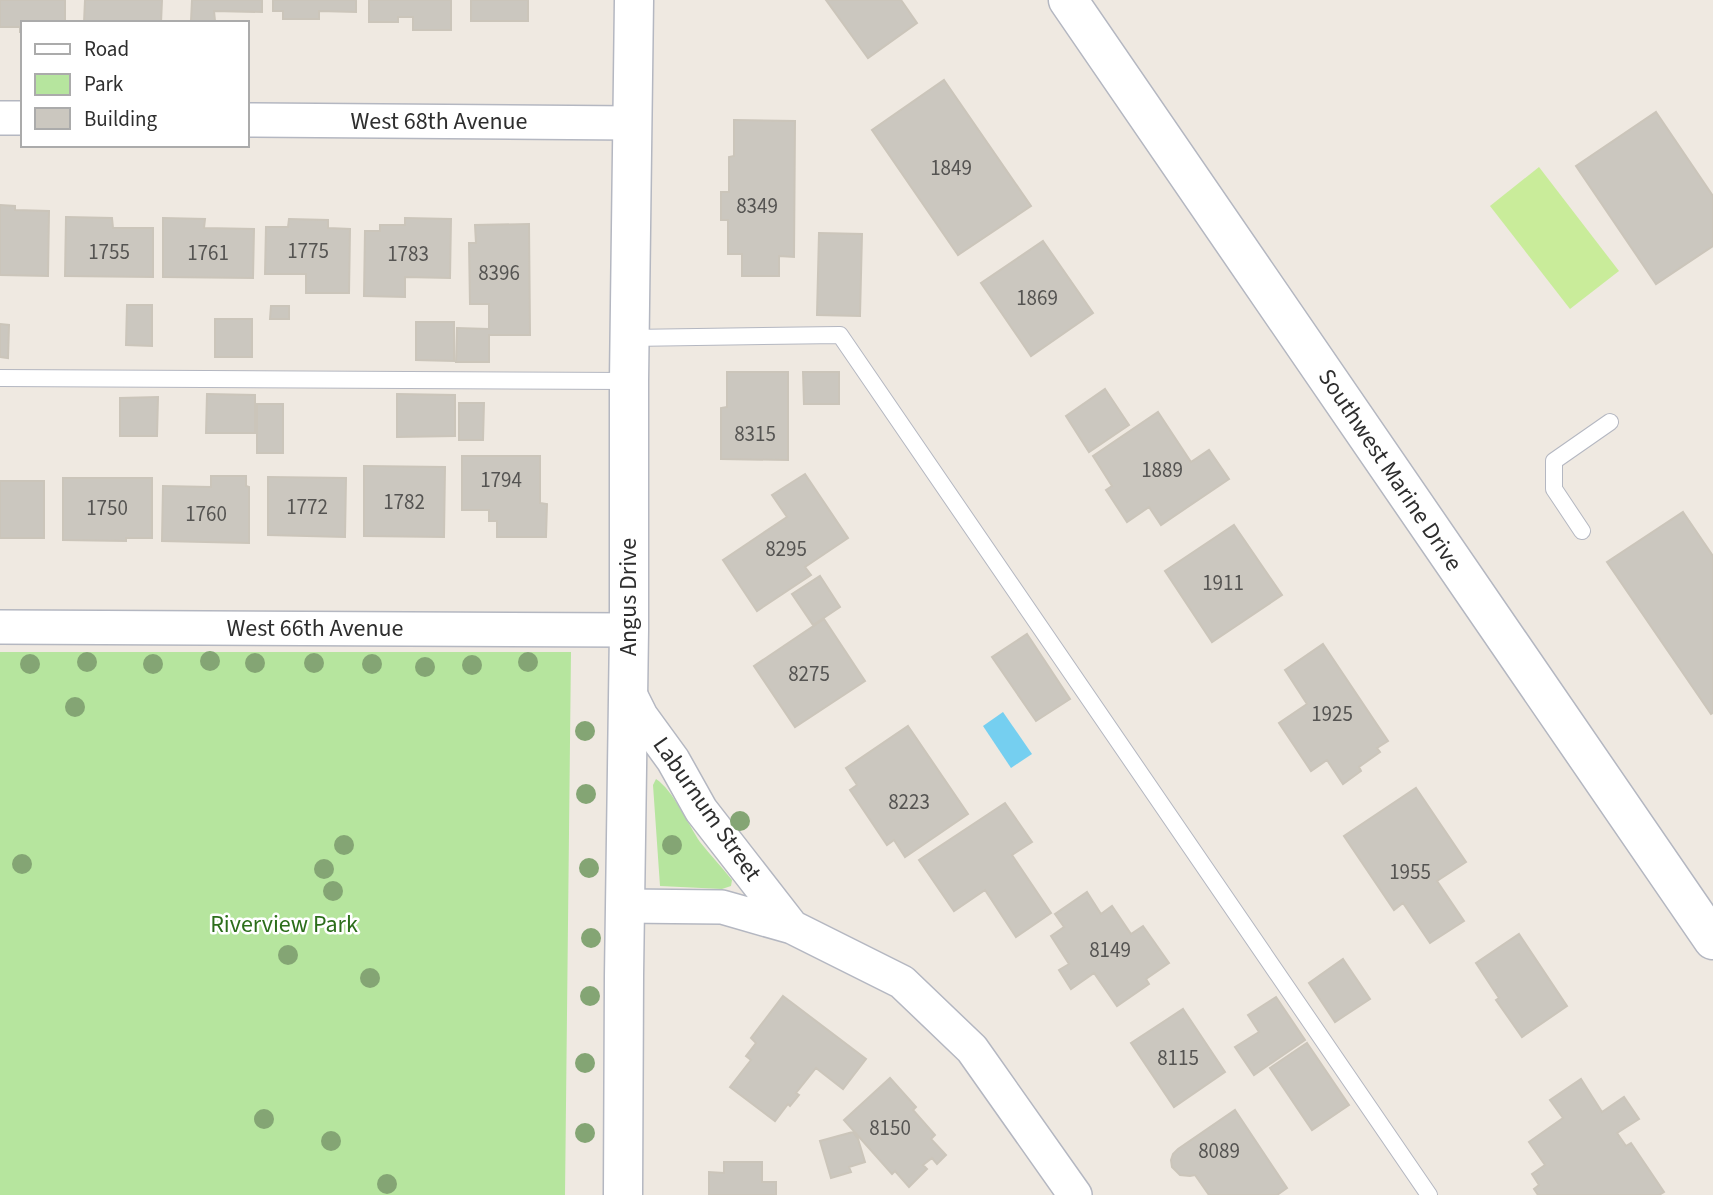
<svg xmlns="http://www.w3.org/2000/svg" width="1713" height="1195" font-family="'Source Sans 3',sans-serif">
  <rect width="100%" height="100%" fill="#efe9e1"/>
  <path fill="#b6e59e" d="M 0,652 L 571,652 L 565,1195 L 0,1195 Z
    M 656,779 C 673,790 688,824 700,842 C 710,855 722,867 732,880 L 731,886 L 722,889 L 660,886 L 653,785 Z"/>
  <path fill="#c9ec9a" d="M 1539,167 L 1619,271 L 1570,309 L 1490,206 Z"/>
  <path fill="#75cff0" d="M 1003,712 L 1032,754 L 1011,768 L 983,726 Z"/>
  <path fill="#cbc7bf" stroke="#cbc5ba" stroke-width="2" d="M 0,0 L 65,0 L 65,23 L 23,23 L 23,32 L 20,32 L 20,27 L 0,27 Z
    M 85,0 L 162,0 L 161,23 L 84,23 Z
    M 192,0 L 262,0 L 262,12 L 214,11 L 215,21 L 191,21 Z
    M 273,0 L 356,0 L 356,12 L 319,11 L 319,19 L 283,19 L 283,11 L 273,11 Z
    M 369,0 L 451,0 L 451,30 L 413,30 L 413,17 L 398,17 L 398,22 L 369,22 Z
    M 471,0 L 528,0 L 528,21 L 471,21 Z
    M 826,0 L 901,0 L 917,23 L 868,58 Z
    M 944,80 L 1031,206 L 958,255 L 872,130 Z
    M 1656,112 L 1713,196 L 1713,246 L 1656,284 L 1576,166 Z
    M 734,120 L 795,121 L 794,257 L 779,256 L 779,276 L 742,276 L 742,254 L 728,254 L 728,220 L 721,220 L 721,192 L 729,192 L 729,157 L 734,156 Z
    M 0,205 L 15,206 L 15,210 L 49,211 L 48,276 L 0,275 Z
    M 66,217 L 112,218 L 113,228 L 153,228 L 153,277 L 65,276 Z
    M 163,218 L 205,219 L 204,228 L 254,229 L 253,278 L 163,277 Z
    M 405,218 L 451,219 L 450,278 L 405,277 L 405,297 L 364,296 L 365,231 L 380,231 L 380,225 L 405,225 Z
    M 289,219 L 328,220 L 328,228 L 350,229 L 349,293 L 306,293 L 306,274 L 265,274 L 266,227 L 288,227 Z
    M 529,224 L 530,335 L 489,335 L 489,362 L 456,362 L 457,328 L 489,329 L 489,304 L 470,304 L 469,243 L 476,243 L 475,225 Z
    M 819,233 L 862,234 L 860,316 L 817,315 Z
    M 1043,241 L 1093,313 L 1031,356 L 981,283 Z
    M 127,305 L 152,305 L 152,346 L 126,345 Z
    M 271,306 L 289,306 L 289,319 L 270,319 Z
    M 215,319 L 252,319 L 252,357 L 215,357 Z
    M 416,322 L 454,322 L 454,361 L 416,360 Z
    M 0,324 L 9,325 L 8,358 L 0,357 Z
    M 727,372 L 788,372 L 788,460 L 721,459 L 721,408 L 727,407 Z
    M 803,372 L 839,372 L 839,404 L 804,404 Z
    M 1105,389 L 1129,425 L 1089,452 L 1066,416 Z
    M 207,394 L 255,395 L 255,433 L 206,433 Z
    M 397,394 L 455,395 L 455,436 L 397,437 Z
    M 158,397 L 157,436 L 120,436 L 120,398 Z
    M 459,403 L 484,403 L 483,440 L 459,440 Z
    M 257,404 L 283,404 L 283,453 L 257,453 Z
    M 1158,412 L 1191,462 L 1209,450 L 1229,479 L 1161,525 L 1149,507 L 1127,522 L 1106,490 L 1112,486 L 1093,456 Z
    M 462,456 L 540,456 L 540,503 L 547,504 L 546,537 L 497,537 L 497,521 L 489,521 L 489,510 L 462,510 Z
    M 364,466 L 445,467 L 444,537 L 364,536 Z
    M 805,474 L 848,538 L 805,567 L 811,575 L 757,611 L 723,560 L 787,517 L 772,495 Z
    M 211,476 L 246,476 L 246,486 L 249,487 L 249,543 L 162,541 L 163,486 L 211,487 Z
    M 268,477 L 346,478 L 345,537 L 268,535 Z
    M 63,478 L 152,478 L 152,538 L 126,538 L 126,541 L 63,540 Z
    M 0,481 L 44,481 L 44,538 L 0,538 Z
    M 1683,512 L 1713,556 L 1713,713 L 1711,714 L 1607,562 Z
    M 1234,525 L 1282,595 L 1212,642 L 1165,571 Z
    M 820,576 L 840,607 L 813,625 L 792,594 Z
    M 824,619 L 865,681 L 795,727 L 754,666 Z
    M 1027,634 L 1070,699 L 1036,721 L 992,657 Z
    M 1323,644 L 1388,741 L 1377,748 L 1380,752 L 1359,767 L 1361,771 L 1343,784 L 1327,760 L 1311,771 L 1279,723 L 1307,704 L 1285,670 Z
    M 908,726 L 968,814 L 905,857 L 894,840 L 887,845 L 850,790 L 857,785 L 846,768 Z
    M 1416,788 L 1466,862 L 1437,881 L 1464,921 L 1430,943 L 1403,903 L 1394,910 L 1344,836 Z
    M 1005,803 L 1032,842 L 1012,855 L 1051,913 L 1016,937 L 985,890 L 954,911 L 919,860 Z
    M 1087,892 L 1101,914 L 1112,906 L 1131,934 L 1143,926 L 1169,963 L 1146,979 L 1149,984 L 1117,1006 L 1094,973 L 1071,989 L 1059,970 L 1069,964 L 1051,936 L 1064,927 L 1055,914 Z
    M 1519,934 L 1567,1006 L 1522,1037 L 1496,1000 L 1499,998 L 1476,963 Z
    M 1343,959 L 1370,999 L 1335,1022 L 1309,983 Z
    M 783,996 L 866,1059 L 843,1089 L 816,1068 L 796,1093 L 799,1095 L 790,1106 L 788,1104 L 775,1121 L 730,1087 L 751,1060 L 746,1056 L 756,1043 L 751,1038 Z
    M 1276,997 L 1305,1040 L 1254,1075 L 1235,1047 L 1259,1032 L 1248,1015 Z
    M 1183,1009 L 1225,1072 L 1174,1107 L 1131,1043 Z
    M 1307,1043 L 1349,1105 L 1312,1130 L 1270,1068 Z
    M 890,1078 L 916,1107 L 913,1110 L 935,1135 L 931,1139 L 946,1155 L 937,1164 L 932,1158 L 923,1165 L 927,1169 L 909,1187 L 895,1171 L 892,1174 L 844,1120 Z
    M 1581,1079 L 1602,1112 L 1624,1097 L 1639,1119 L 1617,1133 L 1626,1146 L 1631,1143 L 1664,1192 L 1659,1195 L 1538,1195 L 1534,1189 L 1539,1185 L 1532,1174 L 1545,1165 L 1529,1142 L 1563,1118 L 1550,1100 Z
    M 1235,1110 L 1287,1188 L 1277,1195 L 1209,1195 L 1195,1175 L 1190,1176 L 1180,1175 L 1172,1167 L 1171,1160 L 1173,1154 L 1178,1149 Z
    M 853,1132 L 858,1139 L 865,1162 L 849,1167 L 851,1172 L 831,1178 L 820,1141 Z
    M 724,1162 L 762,1162 L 762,1182 L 776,1182 L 776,1195 L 709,1195 L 709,1172 L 724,1173 Z"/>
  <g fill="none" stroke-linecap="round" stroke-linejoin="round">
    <defs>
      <path id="service" d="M 630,338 L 840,335 L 1429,1195
        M 0,378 L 629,381
        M 1582,531 L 1554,489 L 1554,461 L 1610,422"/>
      <path id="minor" d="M 0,118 L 23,118
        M 247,120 L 632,123
        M 0,627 L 629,630
        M 627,688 L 641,716 L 673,760 L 701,810 L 792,927
        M 625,906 L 722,907 L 792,927 L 902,982 L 972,1049 L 1075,1195"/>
      <path id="tertiary" d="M 623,1195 L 624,976 L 629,630 L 629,381 L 634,0"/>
      <path id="secondary" d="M 1068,0 L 1713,940"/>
    </defs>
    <use href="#service" stroke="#b4b7c1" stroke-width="18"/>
    <use href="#minor" stroke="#b4b7c1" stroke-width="36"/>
    <use href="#tertiary" stroke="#b4b7c1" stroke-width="41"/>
    <use href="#secondary" stroke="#b4b7c1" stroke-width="41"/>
    <use href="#service" stroke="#fff" stroke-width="16"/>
    <use href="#minor" stroke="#fff" stroke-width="33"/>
    <use href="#tertiary" stroke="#fff" stroke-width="38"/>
    <use href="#secondary" stroke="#fff" stroke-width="38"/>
  </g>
  <g fill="#84a574">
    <circle cx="210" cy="661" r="10"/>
    <circle cx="87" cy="662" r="10"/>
    <circle cx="528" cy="662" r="10"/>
    <circle cx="255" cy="663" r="10"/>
    <circle cx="314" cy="663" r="10"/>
    <circle cx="30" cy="664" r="10"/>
    <circle cx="153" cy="664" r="10"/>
    <circle cx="372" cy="664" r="10"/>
    <circle cx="472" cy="665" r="10"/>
    <circle cx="425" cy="667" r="10"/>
    <circle cx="75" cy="707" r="10"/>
    <circle cx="585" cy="731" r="10"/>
    <circle cx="586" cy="794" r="10"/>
    <circle cx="740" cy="821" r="10"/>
    <circle cx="344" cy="845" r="10"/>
    <circle cx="672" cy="845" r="10"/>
    <circle cx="22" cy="864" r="10"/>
    <circle cx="589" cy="868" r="10"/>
    <circle cx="324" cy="869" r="10"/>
    <circle cx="333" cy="891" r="10"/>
    <circle cx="591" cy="938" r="10"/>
    <circle cx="288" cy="955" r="10"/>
    <circle cx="370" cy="978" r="10"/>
    <circle cx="590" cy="996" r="10"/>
    <circle cx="585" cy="1063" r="10"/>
    <circle cx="264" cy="1119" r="10"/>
    <circle cx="585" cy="1133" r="10"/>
    <circle cx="331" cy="1141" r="10"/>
    <circle cx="387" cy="1184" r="10"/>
  </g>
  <g text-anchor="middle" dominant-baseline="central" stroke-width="5" stroke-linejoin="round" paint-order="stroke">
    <g font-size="21" fill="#555452">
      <text x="951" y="168">1849</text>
      <text x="757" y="206">8349</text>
      <text x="308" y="251">1775</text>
      <text x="109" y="252">1755</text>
      <text x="208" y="253">1761</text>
      <text x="408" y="254">1783</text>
      <text x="499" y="273">8396</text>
      <text x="1037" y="298">1869</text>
      <text x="755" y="434">8315</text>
      <text x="1162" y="470">1889</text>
      <text x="501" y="480">1794</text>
      <text x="404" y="502">1782</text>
      <text x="307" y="507">1772</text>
      <text x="107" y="508">1750</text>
      <text x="206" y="514">1760</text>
      <text x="786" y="549">8295</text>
      <text x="1223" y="583">1911</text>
      <text x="809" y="674">8275</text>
      <text x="1332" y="714">1925</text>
      <text x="909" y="802">8223</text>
      <text x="1410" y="872">1955</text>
      <text x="1110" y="950">8149</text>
      <text x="1178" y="1058">8115</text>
      <text x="890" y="1128">8150</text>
      <text x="1219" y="1151">8089</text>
    </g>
    <g font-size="24" fill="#2e2e2e" stroke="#fff">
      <text x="439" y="121">West 68th Avenue</text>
      <text transform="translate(1390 470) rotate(56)">Southwest Marine Drive</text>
      <text transform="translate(628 597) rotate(-90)">Angus Drive</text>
      <text x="315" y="628">West 66th Avenue</text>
      <text transform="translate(707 809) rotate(55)">Laburnum Street</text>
    </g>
    <g font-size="24" fill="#2c6e1b" stroke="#fff">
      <text x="284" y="924">Riverview Park</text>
    </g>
  </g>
  <rect x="21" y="21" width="228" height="126" fill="#ffffff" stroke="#ababab" stroke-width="2"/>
  <rect x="35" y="44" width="35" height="10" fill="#ffffff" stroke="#ababab" stroke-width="2"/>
  <text x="84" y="56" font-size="21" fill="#2e2e2e">Road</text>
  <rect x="35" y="74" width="35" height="21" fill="#b6e59e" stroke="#ababab" stroke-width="2"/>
  <text x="84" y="91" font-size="21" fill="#2e2e2e">Park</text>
  <rect x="35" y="108" width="35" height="21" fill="#cbc7bf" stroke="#ababab" stroke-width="2"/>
  <text x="84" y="126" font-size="21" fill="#2e2e2e">Building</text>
</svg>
